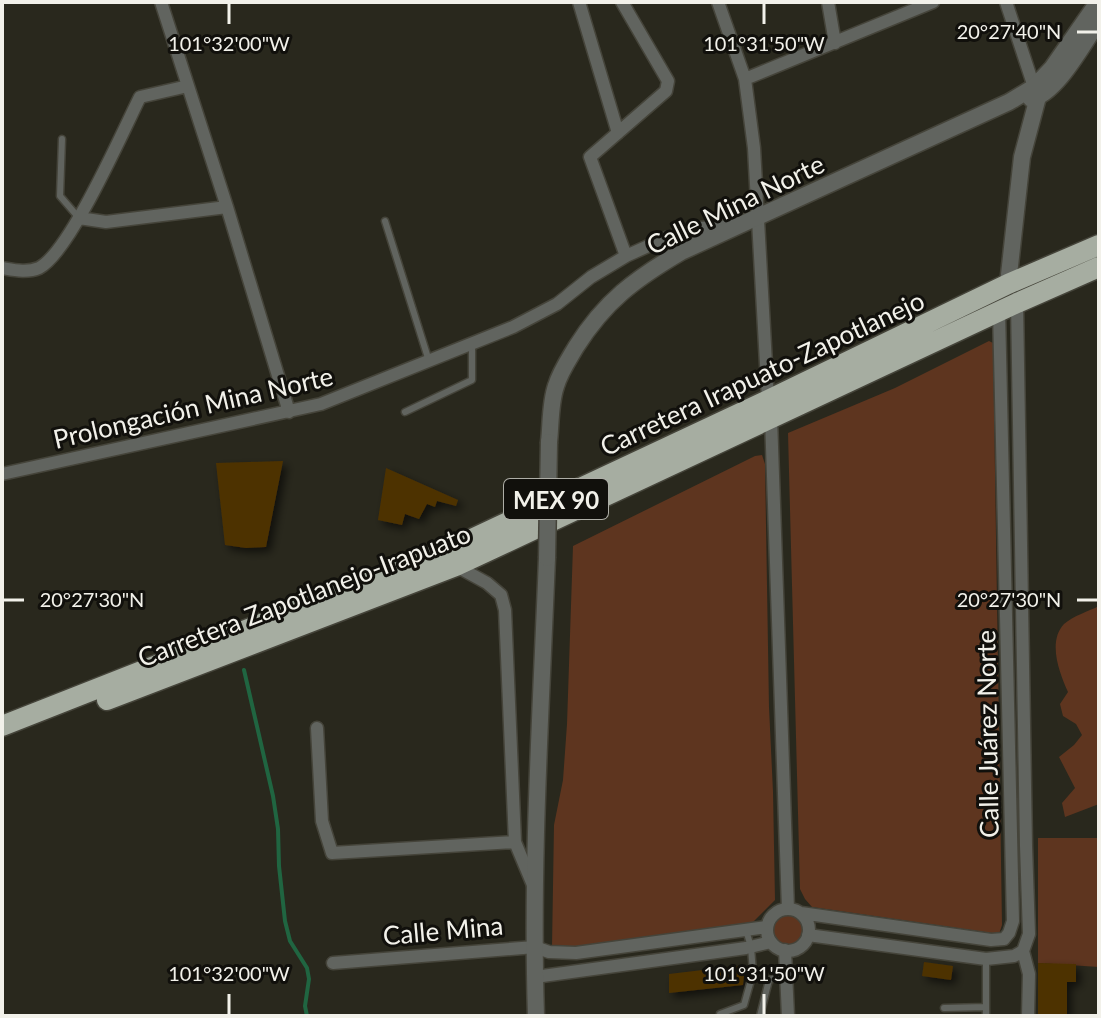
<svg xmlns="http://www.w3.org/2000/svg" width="1101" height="1018" font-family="Lato,sans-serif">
  <defs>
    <filter id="shadow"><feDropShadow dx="4.5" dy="4.5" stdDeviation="4" flood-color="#0009"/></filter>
  </defs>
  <rect width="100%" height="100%" fill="#29281d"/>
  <path fill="#5e351f" d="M 989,341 L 993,343 L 1002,925 L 999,934 L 812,907 L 805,899 L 800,889 L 788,433 L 895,388 Z
    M 762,455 L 765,464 L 769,707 L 773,792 L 775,900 L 749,926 L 656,939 L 553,950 L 552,947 L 554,825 L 563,780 L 567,724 L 573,546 L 755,456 Z
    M 1099,606 L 1099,804 L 1065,817 L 1062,803 L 1075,788 L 1059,757 L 1074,745 L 1082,735 L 1076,724 L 1063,716 L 1060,704 L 1068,692 C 1060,674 1047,642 1064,624 C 1073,616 1089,611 1099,606 Z
    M 1038,838 L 1099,838 L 1099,967 L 1038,963 Z
    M771 930a17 17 0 1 1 34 0a17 17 0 1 1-34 0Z"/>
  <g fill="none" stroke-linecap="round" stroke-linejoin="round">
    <path stroke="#206541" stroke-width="4" d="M 244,670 L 273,796 L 278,829 L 279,866 L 285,921 L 290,941 L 307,968 L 309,979 L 305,1006 L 307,1016"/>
  </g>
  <path fill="#4d3200" filter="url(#shadow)" d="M 283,461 L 266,547 L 246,548 L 225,545 L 216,463 Z
    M 386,468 L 458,500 L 456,506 L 437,501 L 435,507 L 427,504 L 419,519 L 405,514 L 402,525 L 378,520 Z
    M 924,962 L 953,966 L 951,980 L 922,976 Z
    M 1038,963 L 1076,964 L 1076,982 L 1067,982 L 1067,1016 L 1038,1015 Z
    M 745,965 L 743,985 L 669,993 L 669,974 Z"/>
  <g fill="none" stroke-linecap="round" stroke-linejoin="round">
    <defs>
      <path id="service" d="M 62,139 L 60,196 L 79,218
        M 385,221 L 429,361
        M 405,412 L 472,380 L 472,344
        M 986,959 L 986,1016
        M 944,1008 L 986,1007
        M 720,1016 L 720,1014 L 744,1005 L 753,973 L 751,947 L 746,930
        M 760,1016 L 769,980 L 787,974"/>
      <path id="minor" d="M 161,2 L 227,207 L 289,412
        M 579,2 L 618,133
        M 622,2 L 668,81 L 666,91 L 590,157 L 626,256
        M 718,2 L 745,79 L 754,148 L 768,400
        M 828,2 L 835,43
        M 1006,2 L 1034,87
        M 745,79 L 933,2
        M 79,218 L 106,222 L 227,207
        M 2,268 C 14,270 27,273 39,268 C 70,252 122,133 140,97 L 188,86
        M 1017,303 L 1026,846 L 1029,934 L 1023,951 L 1029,974 L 1028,1016
        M 999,311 L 1013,921 L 1009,933 L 1004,939
        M 771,418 L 788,909
        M 2,474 L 321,404 L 513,327 L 557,304 L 591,277 L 626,256 L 666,238 L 701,228 L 730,226
        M 456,566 L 487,583 L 501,595 L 505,610 L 515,842 L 533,885
        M 317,728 L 322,821 L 332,853 L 515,842
        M767 930a21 21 0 1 1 42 0a21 21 0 1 1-42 0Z
        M 801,913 L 991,940 L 1004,939
        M 808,935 L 986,959 L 1014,956 L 1023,951
        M 785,950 L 788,1016
        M 333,963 L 535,947 L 549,952 L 576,953 L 767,927
        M 535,977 L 746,948 L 771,942"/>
      <path id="tertiary" d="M 1031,99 C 1057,94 1084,42 1099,21
        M 1008,284 L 1022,157 L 1038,97 L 1034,87
        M 549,442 C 551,424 550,403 556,386 C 560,372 569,359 576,347 C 605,301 635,279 681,252 L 1009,102 L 1034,87 L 1052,68 L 1098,2
        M 536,1016 C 531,863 541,710 547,558"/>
      <path id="trunk" d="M 107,700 L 456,566 L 1017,303 L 1099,267
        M 2,726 L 444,552 L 768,400 L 1008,284 L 1099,245"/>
    </defs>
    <use href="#service" stroke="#45443a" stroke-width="9"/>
    <use href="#minor" stroke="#45443a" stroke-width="15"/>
    <use href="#tertiary" stroke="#45443a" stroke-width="19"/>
    <use href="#trunk" stroke="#45443a" stroke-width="23"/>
    <use href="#service" stroke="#61645f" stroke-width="6"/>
    <use href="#minor" stroke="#61645f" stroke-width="12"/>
    <use href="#tertiary" stroke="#61645f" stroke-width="16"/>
    <use href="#trunk" stroke="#a6ada1" stroke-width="20"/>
    <defs>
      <path id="tertiary-bridge" d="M 547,558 L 549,442"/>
    </defs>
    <use href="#tertiary-bridge" stroke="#45443a" stroke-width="19" stroke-linecap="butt"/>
    <use href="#tertiary-bridge" stroke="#61645f" stroke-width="16"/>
  </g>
  <path fill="none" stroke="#f2f1ea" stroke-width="3" d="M 229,4 L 229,24M 764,4 L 764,24M 1077,32 L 1097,32M 4,600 L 24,600M 1077,600 L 1097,600M 229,994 L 229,1014M 764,994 L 764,1014"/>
  <g text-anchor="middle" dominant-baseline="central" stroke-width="6" stroke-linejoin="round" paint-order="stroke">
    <rect fill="#11100c" stroke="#aeaea7" stroke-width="2" x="504" y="479" width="104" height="40" rx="6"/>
    <g font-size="24" font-weight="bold" fill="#f2f1ea">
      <text x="556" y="499">MEX 90</text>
    </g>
    <g font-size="26" fill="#f2f1ea" stroke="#11100c">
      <text transform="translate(735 204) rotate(-26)">Calle Mina Norte</text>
      <text transform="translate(762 373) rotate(-25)">Carretera Irapuato-Zapotlanejo</text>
      <text transform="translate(193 407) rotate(-13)">Prolongación Mina Norte</text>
      <text transform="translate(304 595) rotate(-21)">Carretera Zapotlanejo-Irapuato</text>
      <text transform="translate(987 734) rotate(-91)">Calle Juárez Norte</text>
      <text transform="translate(443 930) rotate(-5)">Calle Mina</text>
    </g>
  </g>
  <g font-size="20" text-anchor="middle" fill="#f2f1ea" stroke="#11100c" stroke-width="6" stroke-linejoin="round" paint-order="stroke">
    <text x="1009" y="39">20°27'40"N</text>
    <text x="229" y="51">101°32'00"W</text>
    <text x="764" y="51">101°31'50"W</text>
    <text x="92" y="607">20°27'30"N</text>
    <text x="1009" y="607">20°27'30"N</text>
    <text x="229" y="981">101°32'00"W</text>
    <text x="764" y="981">101°31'50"W</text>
  </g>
  <rect width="1101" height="1018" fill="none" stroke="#f2f1ea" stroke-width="8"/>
</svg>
